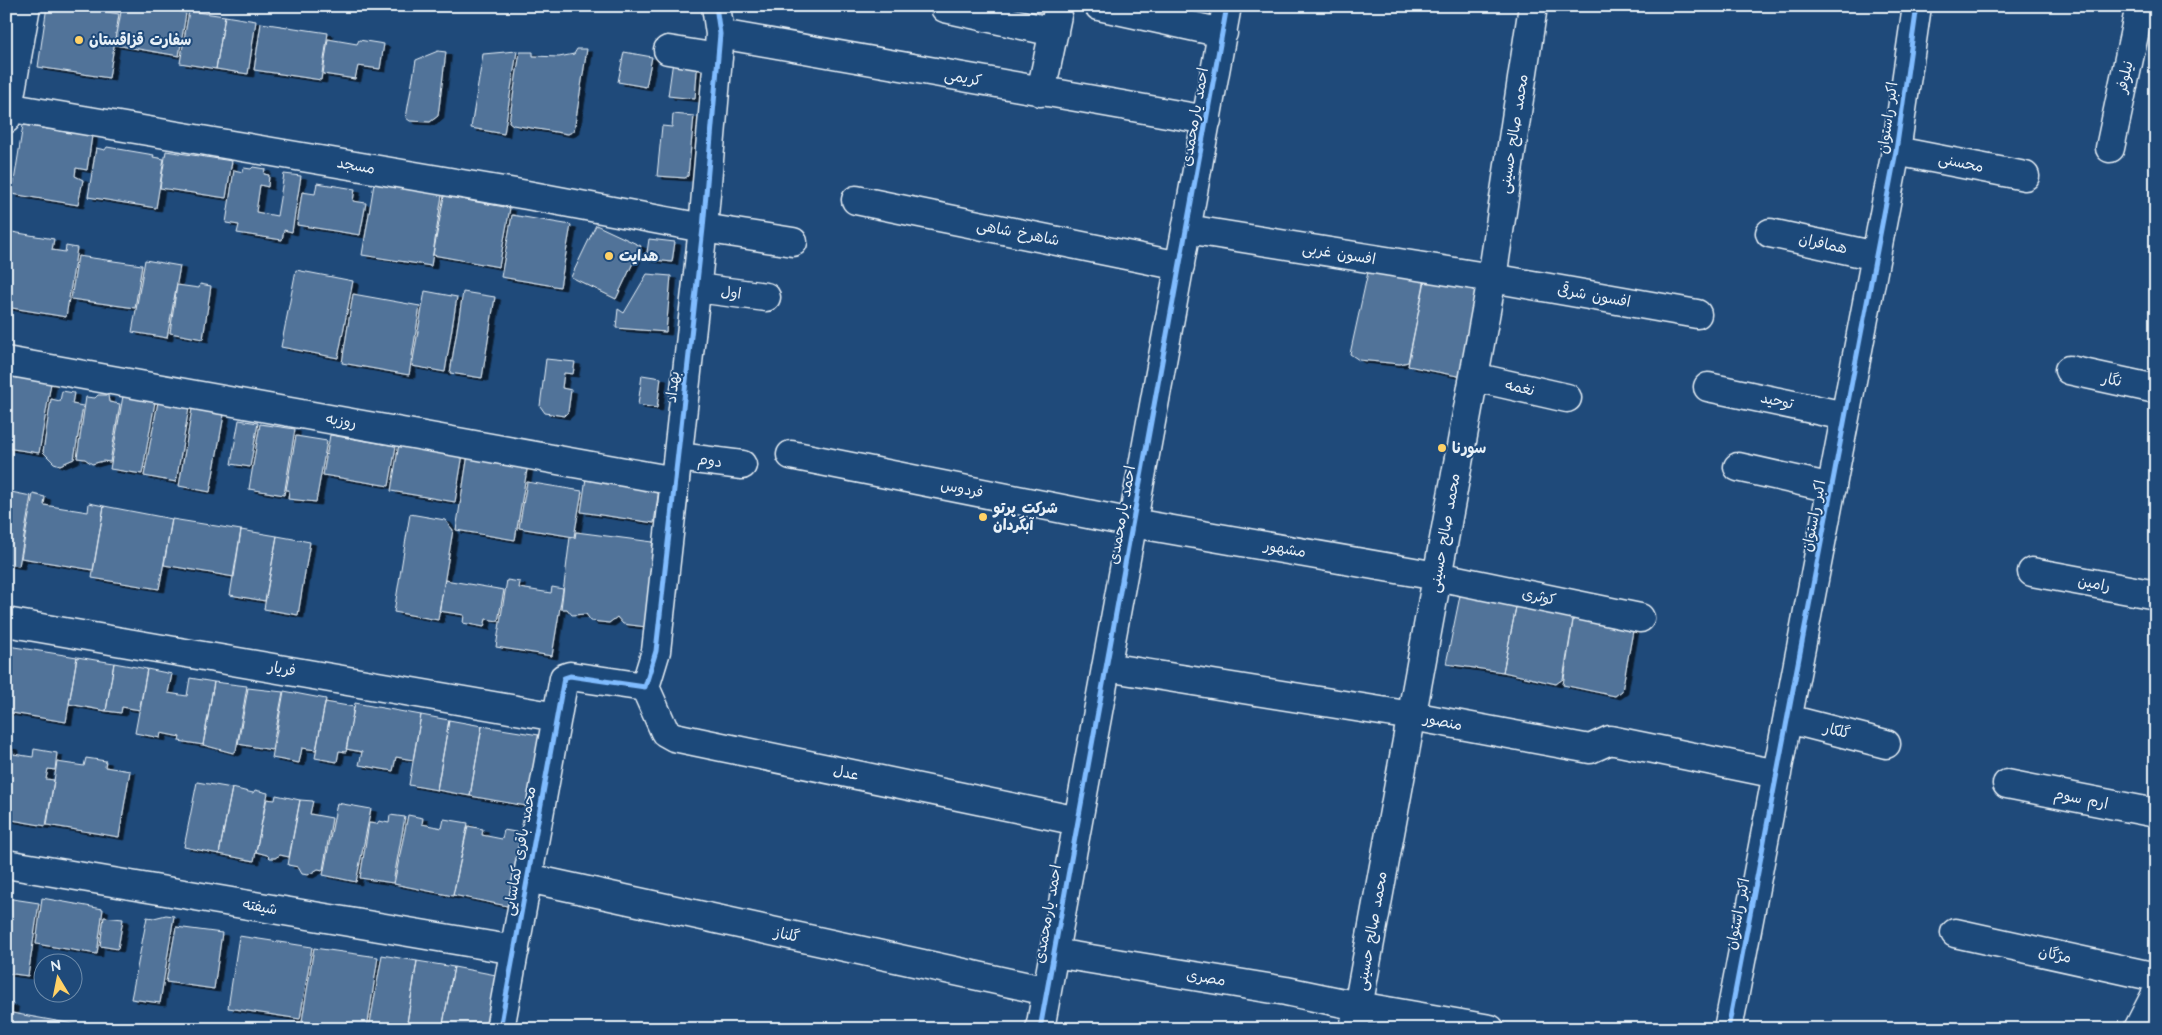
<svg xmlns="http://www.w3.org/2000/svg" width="2162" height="1035" font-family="'Architects Daughter','Playpen Sans Arabic',sans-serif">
  <defs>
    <filter id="shadow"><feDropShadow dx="5.5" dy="3" stdDeviation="0" flood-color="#0009"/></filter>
  </defs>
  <rect width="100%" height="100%" fill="#1f4a7a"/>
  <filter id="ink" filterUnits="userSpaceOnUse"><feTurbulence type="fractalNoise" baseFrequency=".02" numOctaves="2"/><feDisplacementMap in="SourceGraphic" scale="10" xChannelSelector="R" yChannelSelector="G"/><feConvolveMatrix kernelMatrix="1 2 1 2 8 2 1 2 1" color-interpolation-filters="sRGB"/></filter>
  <g filter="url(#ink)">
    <path fill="#517399" stroke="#e8f1f8" filter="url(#shadow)" d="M 6,6 L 12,6 L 6,46 Z
      M 47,6 L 72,6 L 119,14 L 109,78 L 38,67 Z
      M 122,6 L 171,6 L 170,10 L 186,13 L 179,56 L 115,45 Z
      M 189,11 L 225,16 L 216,69 L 180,63 Z
      M 225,16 L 256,21 L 248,74 L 216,69 Z
      M 261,23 L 328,33 L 321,80 L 254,70 Z
      M 328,39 L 357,44 L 359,40 L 384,44 L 380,69 L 358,66 L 355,79 L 323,74 Z
      M 577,49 L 587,49 L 574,131 L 568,134 L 513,125 L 509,122 L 520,52 L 533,52 L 533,56 L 559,57 L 574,54 Z
      M 438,51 L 446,52 L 438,116 L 430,122 L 410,121 L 406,118 L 416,60 Z
      M 517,51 L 504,134 L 471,128 L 483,54 Z
      M 624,52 L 652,57 L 646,87 L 618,82 Z
      M 674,54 L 698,57 L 695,99 L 668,96 Z
      M 673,114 L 694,116 L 688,176 L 685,178 L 657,176 L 662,126 L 672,127 Z
      M 23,125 L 92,136 L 87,170 L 76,168 L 75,176 L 83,180 L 78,205 L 12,194 Z
      M 107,147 L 154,155 L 153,157 L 164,159 L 156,208 L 88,197 L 96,148 L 105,150 Z
      M 166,151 L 232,161 L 226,198 L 160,188 Z
      M 253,167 L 265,169 L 264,174 L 269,175 L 268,187 L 260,185 L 256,212 L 277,216 L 284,174 L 301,176 L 292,232 L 284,230 L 282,240 L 237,233 L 239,225 L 226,223 L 234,170 L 243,172 L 244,168 L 251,169 Z
      M 317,183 L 355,189 L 353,201 L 366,203 L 360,235 L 297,225 L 302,192 L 315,194 Z
      M 374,184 L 442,195 L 431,266 L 362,255 Z
      M 444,196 L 510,208 L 499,267 L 433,255 Z
      M 512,215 L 571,225 L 560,287 L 501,277 Z
      M 596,225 L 641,246 L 616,299 L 571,277 Z
      M 6,231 L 54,239 L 52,250 L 65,252 L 66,246 L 77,248 L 66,317 L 6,307 Z
      M 649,239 L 675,242 L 672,262 L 646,259 Z
      M 78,256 L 142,265 L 135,308 L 71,299 Z
      M 145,260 L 180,266 L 167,338 L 132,332 Z
      M 296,270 L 353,281 L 338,358 L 281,347 Z
      M 1368,272 L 1425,281 L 1408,362 L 1400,364 L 1359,360 L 1350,354 Z
      M 647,274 L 671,276 L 666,332 L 616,328 L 618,309 L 624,313 Z
      M 1425,278 L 1483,288 L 1462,377 L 1408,366 Z
      M 200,284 L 211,286 L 203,339 L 170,333 L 177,285 L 199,288 Z
      M 425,291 L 457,297 L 445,372 L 412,366 Z
      M 463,292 L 495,297 L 482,378 L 450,373 Z
      M 353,294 L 420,306 L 409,375 L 342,363 Z
      M 546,359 L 575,362 L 573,374 L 564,373 L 562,388 L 571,390 L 568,412 L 564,416 L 545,413 L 540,406 Z
      M 6,375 L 51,383 L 39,453 L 6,448 Z
      M 642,375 L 661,378 L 657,408 L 638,405 Z
      M 62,391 L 74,393 L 72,404 L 83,406 L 74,459 L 60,465 L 54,463 L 43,452 L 51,399 L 60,401 Z
      M 98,395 L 108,395 L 109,402 L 120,404 L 110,462 L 103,461 L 92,464 L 85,459 L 77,458 L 86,397 L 95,398 Z
      M 123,396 L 155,402 L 142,474 L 110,469 Z
      M 158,402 L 189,408 L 176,482 L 144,476 Z
      M 192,409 L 224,415 L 210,492 L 179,486 Z
      M 239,420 L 258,423 L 250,467 L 231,464 Z
      M 260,424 L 295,429 L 284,495 L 249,489 Z
      M 330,435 L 396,446 L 389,486 L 323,475 Z
      M 296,436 L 327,441 L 316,502 L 288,499 L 289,490 L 286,490 Z
      M 399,444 L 463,454 L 455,502 L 391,491 Z
      M 468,454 L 528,464 L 515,540 L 456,530 Z
      M 586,478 L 659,489 L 654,523 L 581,512 Z
      M 527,482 L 582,491 L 574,537 L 519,528 Z
      M 6,491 L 31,496 L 19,566 L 6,564 Z
      M 33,494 L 45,497 L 44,505 L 88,512 L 89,503 L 104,506 L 93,570 L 21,558 Z
      M 104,506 L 172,519 L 159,589 L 92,578 Z
      M 410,514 L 445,520 L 453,530 L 438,620 L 394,612 Z
      M 172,519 L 241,530 L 234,577 L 164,565 Z
      M 241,530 L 277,536 L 265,601 L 230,595 Z
      M 576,532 L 653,542 L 652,546 L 654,546 L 646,627 L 623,624 L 617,617 L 609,623 L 591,621 L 586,614 L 572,615 L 567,609 L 561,609 L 570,537 L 575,538 Z
      M 277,536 L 310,542 L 298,615 L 264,609 Z
      M 445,580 L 504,590 L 498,621 L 486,619 L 484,627 L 463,623 L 464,615 L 439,611 Z
      M 507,580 L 520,582 L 519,588 L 551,593 L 552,587 L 563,589 L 552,656 L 496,647 Z
      M 1462,586 L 1518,597 L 1503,672 L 1446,664 Z
      M 1518,597 L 1575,608 L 1563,679 L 1556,684 L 1503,672 Z
      M 1575,608 L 1635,620 L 1622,691 L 1615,696 L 1563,685 Z
      M 8,646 L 77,657 L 66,722 L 6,712 Z
      M 77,657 L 114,663 L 106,711 L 69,704 Z
      M 114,663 L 147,669 L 140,710 L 122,707 L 121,713 L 106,711 Z
      M 147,669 L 172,674 L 168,693 L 187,696 L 190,678 L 214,682 L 203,745 L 179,741 L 180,737 L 161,733 L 160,738 L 135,733 Z
      M 214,682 L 247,686 L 236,751 L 233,753 L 203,745 Z
      M 248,688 L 283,692 L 272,750 L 238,744 Z
      M 284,691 L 326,699 L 316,750 L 302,748 L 299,763 L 272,758 Z
      M 325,702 L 354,707 L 346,752 L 339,751 L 337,762 L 315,758 Z
      M 355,703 L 421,715 L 413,760 L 396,757 L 393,771 L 359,765 L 362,752 L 346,749 Z
      M 421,715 L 449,720 L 437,790 L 409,785 Z
      M 449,720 L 482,726 L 470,796 L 437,790 Z
      M 482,726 L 539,735 L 526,806 L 470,796 Z
      M 6,746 L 12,747 L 13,754 L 33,757 L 34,749 L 57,753 L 55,770 L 48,769 L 46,779 L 54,780 L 46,826 L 6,819 Z
      M 86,758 L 106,761 L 105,767 L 130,771 L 119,837 L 47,825 L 57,762 L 84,766 Z
      M 197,782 L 232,788 L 219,854 L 184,847 Z
      M 232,788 L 253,793 L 255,790 L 268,793 L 254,861 L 219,854 Z
      M 276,795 L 300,800 L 289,857 L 280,855 L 275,858 L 270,858 L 267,855 L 256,852 L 266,799 L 275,800 Z
      M 300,800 L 313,801 L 310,814 L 332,818 L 323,870 L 318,869 L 308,875 L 302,874 L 298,867 L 288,865 Z
      M 337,803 L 371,809 L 356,882 L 323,875 Z
      M 390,815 L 405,817 L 393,883 L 360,878 L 369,823 L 377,824 L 379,821 L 389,823 Z
      M 408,815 L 423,818 L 422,824 L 442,828 L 444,819 L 468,823 L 453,896 L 394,884 Z
      M 468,826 L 483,829 L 482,835 L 502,839 L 504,830 L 527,834 L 512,907 L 453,895 Z
      M 6,898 L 39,903 L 28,976 L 6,973 Z
      M 42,898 L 103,909 L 97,954 L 36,944 Z
      M 166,915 L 174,916 L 160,1003 L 131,999 L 147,917 L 154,918 Z
      M 104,917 L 123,919 L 118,949 L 100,946 Z
      M 176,927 L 222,933 L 214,989 L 166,982 Z
      M 239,936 L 312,947 L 300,1019 L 228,1008 Z
      M 314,948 L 378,957 L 367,1029 L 354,1029 L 302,1021 Z
      M 382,955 L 417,961 L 406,1029 L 369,1029 Z
      M 417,961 L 454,967 L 442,1029 L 406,1029 Z
      M 454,967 L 496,975 L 487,1029 L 442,1029 Z
      M 6,1003 L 13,1004 L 9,1029 L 6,1029 Z
      M 12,1013 L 84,1026 L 84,1029 L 9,1029 Z"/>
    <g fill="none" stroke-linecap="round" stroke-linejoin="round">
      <defs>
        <path id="minor" d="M 1099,6 L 1223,33
          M 945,8 L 1054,32
          M 720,34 L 1207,120
          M 668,50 L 718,58
          M 1041,92 L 1059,6
          M 6,107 L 527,195 L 703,228 L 793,242
          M 6,119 L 26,6
          M 2110,148 L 2140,6
          M 1896,151 L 2025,176
          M 856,200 L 1180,266
          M 1187,229 L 1492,278 L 1697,314
          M 1770,233 L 1876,256
          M 697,288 L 766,297
          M 6,361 L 675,481
          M 2069,370 L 2156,389
          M 1474,377 L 1567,398
          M 1708,387 L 1845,416
          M 791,455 L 1133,523 L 1437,576 L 1640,618
          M 678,457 L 742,465
          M 1738,467 L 1832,488
          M 2032,572 L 2156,595
          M 6,622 L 557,717
          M 1106,667 L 1412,716 L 1590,749 L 1610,740 L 1777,774
          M 645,687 L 665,732 L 674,737 L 1078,821
          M 1788,719 L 1886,744
          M 2007,784 L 2156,813
          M 6,864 L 515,950
          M 528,878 L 1047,991
          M 1955,933 L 2156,977
          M 1054,953 L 1286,991 L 1358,1006 L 1490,1029
          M 500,1029 L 564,678 L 570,676 L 645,687 L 656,651 L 703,228 L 720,34 L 716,6
          M 1040,1029 L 1227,6
          M 1354,1029 L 1492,278 L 1533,6
          M 1728,1029 L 1896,151 L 1917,6
          M 2138,1029 L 2156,994"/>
      </defs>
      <use href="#minor" stroke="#e8f1f8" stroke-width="31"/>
      <use href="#minor" stroke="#1f4a7a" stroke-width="28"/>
      <defs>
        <path id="cycleway" d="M 500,1029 L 564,678 L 570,676 L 645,687 L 656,651 L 703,228 L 720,34 L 716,6
          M 1040,1029 L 1227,6
          M 1728,1029 L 1896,151 L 1917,6"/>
      </defs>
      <use href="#cycleway" stroke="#1f4a7a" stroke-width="8"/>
      <use href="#cycleway" stroke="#80bcff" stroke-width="5"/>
    </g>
  </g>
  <g fill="#ffd166" stroke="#1f4a7a" stroke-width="2">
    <circle cx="79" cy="40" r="5"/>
    <circle cx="609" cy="256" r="5"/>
    <circle cx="1442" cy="448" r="5"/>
    <circle cx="983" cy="517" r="5"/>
  </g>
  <g text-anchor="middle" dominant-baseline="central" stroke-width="4" stroke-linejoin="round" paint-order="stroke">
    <g font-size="15" font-weight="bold" fill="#e8f1f8" stroke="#1f4a7a" text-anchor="start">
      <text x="89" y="40">سفارت قزاقستان</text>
      <text x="619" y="256">هدایت</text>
      <text x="1452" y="448">سورنا</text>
      <text x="993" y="508">شرکت پرتو<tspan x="993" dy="17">آبگردان</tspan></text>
    </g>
    <g font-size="15" fill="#e8f1f8" stroke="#1f4a7a">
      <text transform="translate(2125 77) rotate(-78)">نیلوفر</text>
      <text transform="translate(963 78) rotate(10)">کریمی</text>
      <text transform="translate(1195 117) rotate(-80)">احمد یارمحمدی</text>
      <text transform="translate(1888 118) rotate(-82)">اکبر راستوان</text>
      <text transform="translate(1514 134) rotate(-81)">محمد صالح حسینی</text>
      <text transform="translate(1961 163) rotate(11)">محسنی</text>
      <text transform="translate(356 166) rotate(10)">مسجد</text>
      <text transform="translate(1018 233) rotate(11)">شاهرخ شاهی</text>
      <text transform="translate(1823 244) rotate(12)">همافران</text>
      <text transform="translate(1339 254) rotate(9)">افسون غربی</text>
      <text transform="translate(731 293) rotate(7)">اول</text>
      <text transform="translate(1594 296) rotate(10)">افسون شرقی</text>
      <text transform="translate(2112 380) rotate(12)">نگار</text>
      <text transform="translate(673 387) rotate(-84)">بهداد</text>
      <text transform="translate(1520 388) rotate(13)">نغمه</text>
      <text transform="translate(1777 401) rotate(12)">توحید</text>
      <text transform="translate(341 421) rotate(10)">روزبه</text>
      <text transform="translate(710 461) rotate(8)">دوم</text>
      <text transform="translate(962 489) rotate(11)">فردوس</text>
      <text transform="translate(1122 515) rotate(-80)">احمد یارمحمدی</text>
      <text transform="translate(1814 516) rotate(-79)">اکبر راستوان</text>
      <text transform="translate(1445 533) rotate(-80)">محمد صالح حسینی</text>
      <text transform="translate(1285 549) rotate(10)">مشهور</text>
      <text transform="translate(2094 584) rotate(10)">رامین</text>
      <text transform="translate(1539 597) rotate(12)">کوثری</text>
      <text transform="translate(282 669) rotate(10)">فریار</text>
      <text transform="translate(1443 722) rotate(11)">منصور</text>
      <text transform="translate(1837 731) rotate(14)">گلکار</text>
      <text transform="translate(846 773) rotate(12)">عدل</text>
      <text transform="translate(2081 799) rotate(11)">ارم سوم</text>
      <text transform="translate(520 851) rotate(-80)">محمد باقری کماسایی</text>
      <text transform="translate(260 907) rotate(10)">شیفته</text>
      <text transform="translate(1048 914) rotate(-80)">احمد یارمحمدی</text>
      <text transform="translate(1738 914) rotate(-79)">اکبر راستوان</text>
      <text transform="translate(1372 931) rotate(-80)">محمد صالح حسینی</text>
      <text transform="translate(787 935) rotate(12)">گلناز</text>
      <text transform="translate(2055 955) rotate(12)">مژگان</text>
      <text transform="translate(1206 978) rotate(9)">مصری</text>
    </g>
  </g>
  <rect width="2162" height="1035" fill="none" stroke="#1f4a7a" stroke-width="25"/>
  <rect x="12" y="12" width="2137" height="1010" fill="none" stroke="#e8f1f8" stroke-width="2" filter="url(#ink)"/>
  <g transform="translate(58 978) rotate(350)"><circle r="24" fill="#1f4a7a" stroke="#6f8dac"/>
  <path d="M0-4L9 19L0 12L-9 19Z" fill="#ffd166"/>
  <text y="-8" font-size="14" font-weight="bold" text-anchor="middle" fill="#e8f1f8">N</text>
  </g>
</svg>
